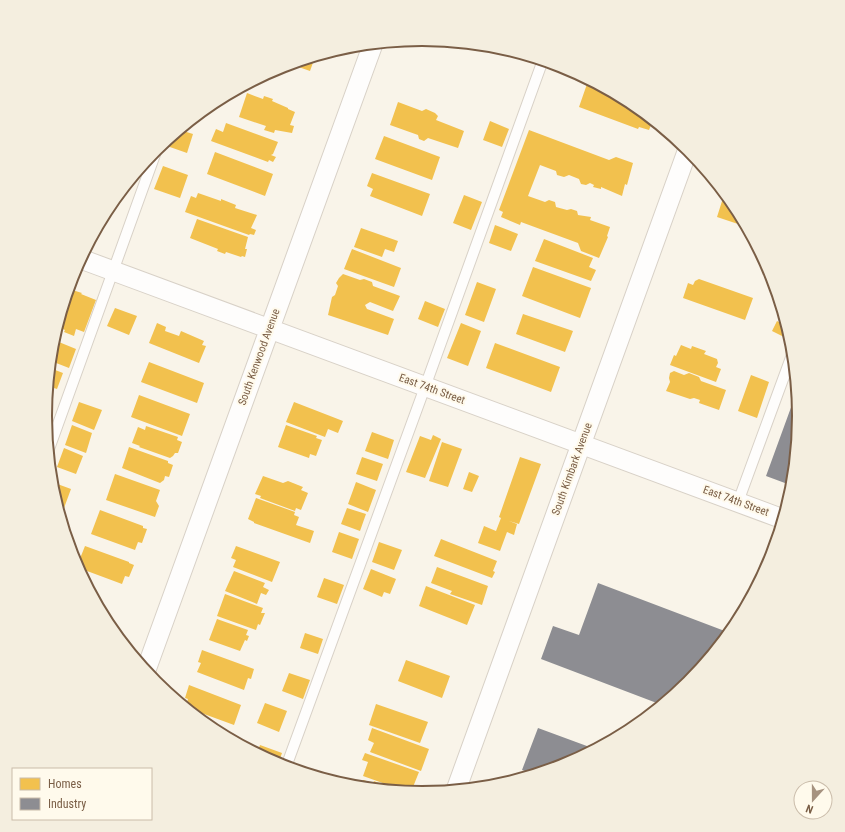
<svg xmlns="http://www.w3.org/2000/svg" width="845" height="832" font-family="'Roboto Condensed',sans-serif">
  <rect width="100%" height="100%" fill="#f9f4e9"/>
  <path fill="#f2c14e" d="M 465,43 L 494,46 L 491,53 Z
    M 315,57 L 310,71 L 290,64 Z
    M 587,84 L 621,96 L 632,103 L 653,120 L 649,130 L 639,127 L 638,129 L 579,107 Z
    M 247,93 L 263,99 L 264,96 L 273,99 L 272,101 L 288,108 L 288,109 L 295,112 L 290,125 L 294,126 L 292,133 L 275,130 L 274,133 L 264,130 L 266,126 L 239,117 Z
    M 398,102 L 422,111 L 426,109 L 435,113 L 438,116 L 436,120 L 464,131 L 458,148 L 428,138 L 424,141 L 419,139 L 418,135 L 390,125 Z
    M 490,121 L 509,129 L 502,147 L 483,140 Z
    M 226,123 L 278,142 L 273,154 L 271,155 L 276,157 L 273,162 L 269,160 L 268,162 L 211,141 L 216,129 L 223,132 Z
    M 180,130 L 193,134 L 187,153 L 167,146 L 170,138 Z
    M 529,130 L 609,160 L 616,157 L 633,163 L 627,185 L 625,184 L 622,196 L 601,187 L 601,189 L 593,187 L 594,185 L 590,183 L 586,185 L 581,184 L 579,179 L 569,175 L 564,177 L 557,175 L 556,171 L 540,165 L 528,196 L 545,202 L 549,200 L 555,202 L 556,207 L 567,210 L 571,209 L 577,211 L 578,215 L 591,217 L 590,220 L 610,227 L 607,236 L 608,237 L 599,258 L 581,251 L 578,243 L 521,222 L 520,225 L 501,217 L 503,212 L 499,210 Z
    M 384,136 L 440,157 L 432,180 L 375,159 Z
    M 215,152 L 273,174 L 265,196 L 207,174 Z
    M 163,166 L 188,175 L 180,198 L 154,189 Z
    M 372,173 L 430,194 L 422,216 L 370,196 L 373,189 L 367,186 Z
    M 198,193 L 221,201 L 221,199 L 236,205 L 235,208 L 257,215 L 251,228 L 256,230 L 254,235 L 250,234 L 249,235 L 185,212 L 191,196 L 196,198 Z
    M 464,195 L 482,202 L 471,230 L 453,223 Z
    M 723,198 L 732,201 L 736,207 L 747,227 L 717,217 Z
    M 197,219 L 248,237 L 245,249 L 247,249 L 245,257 L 242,256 L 241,257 L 226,252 L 225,254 L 217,251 L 218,249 L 190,238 Z
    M 495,225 L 518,234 L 511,251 L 489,243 Z
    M 361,228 L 398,241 L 394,252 L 385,249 L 382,257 L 354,247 Z
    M 544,239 L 593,258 L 589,267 L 596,270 L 591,281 L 535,261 Z
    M 352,249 L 401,268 L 394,287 L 344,269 Z
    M 533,267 L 591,288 L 580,318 L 522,296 Z
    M 343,274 L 360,280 L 364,279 L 372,282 L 373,286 L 400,296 L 393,311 L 370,302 L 365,305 L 367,309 L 394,319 L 388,335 L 328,315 L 332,297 L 335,295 L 338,286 L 336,283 L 339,278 Z
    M 699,279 L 753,298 L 745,320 L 683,298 L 688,283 L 693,285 L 695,281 Z
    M 477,282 L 496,289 L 484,322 L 465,315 Z
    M 69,289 L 82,293 L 81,294 L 96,300 L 84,332 L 76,329 L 74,336 L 64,332 L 65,330 L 58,327 Z
    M 425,301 L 445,309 L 438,327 L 418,319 Z
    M 115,308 L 137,316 L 129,335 L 107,326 Z
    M 523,314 L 573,331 L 565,352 L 516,334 Z
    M 777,321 L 787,326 L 789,332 L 786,338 L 772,331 Z
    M 157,323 L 166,327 L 165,331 L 179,336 L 181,331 L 204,341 L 202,345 L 206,346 L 199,363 L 149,343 Z
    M 461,323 L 481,331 L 468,366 L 447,358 Z
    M 54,340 L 76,349 L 69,368 L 51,361 Z
    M 495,343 L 560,367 L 551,392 L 486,368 Z
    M 681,345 L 691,349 L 692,346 L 706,351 L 704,354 L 717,359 L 718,363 L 716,367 L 721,369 L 716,382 L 670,365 L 674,355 L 676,356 Z
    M 149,362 L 204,383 L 197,403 L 141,382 Z
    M 50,368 L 63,373 L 57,389 L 48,386 Z
    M 674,371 L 684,375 L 689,373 L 699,377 L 701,381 L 726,390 L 719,410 L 699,403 L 700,400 L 694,398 L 690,399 L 666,391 L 670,382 L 669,378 L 670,373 Z
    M 751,375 L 769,382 L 757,418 L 738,411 Z
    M 139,395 L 190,414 L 182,436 L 131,417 Z
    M 79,402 L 102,410 L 94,430 L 72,421 Z
    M 294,402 L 343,421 L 338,433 L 328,429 L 325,437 L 286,422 Z
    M 72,425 L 92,433 L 86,453 L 65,445 Z
    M 286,425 L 317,436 L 316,438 L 322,440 L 316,456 L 310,454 L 309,458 L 278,447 Z
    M 146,426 L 178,437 L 177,440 L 182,442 L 178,453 L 175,453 L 173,456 L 170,458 L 139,447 L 140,446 L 132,443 L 138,427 L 145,430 Z
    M 372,432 L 394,440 L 388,459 L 365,451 Z
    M 433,435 L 441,439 L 425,478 L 406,472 L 420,436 L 431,440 Z
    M 442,442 L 462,449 L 448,487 L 429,481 Z
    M 129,447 L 168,461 L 168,463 L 173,465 L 169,477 L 165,476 L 164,480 L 160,483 L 122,468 Z
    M 64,448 L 83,456 L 76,474 L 57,467 Z
    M 362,457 L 383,464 L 377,481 L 356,474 Z
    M 520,457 L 541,464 L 519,524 L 509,521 L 517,524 L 514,535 L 507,532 L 500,551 L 478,543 L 484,526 L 496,531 L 501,518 L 499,517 Z
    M 469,472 L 479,476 L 472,492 L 463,489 Z
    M 115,474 L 160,490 L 156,501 L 159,506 L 155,517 L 106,500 Z
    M 263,476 L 283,483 L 288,481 L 303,487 L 301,490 L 308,493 L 301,510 L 296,508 L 295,511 L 260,498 L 261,496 L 255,494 Z
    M 52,482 L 71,489 L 64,508 L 58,506 Z
    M 356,482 L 376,490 L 368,512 L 348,504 Z
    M 256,498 L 295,512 L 294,515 L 299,517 L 296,525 L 314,531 L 310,543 L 254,523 L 254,522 L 248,519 Z
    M 347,508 L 366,514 L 360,531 L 341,524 Z
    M 100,510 L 143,526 L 143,528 L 147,529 L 142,543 L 138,542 L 135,550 L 91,534 Z
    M 339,532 L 359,539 L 352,559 L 332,552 Z
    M 441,539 L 497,561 L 493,571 L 495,572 L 492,578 L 434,556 Z
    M 379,542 L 402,550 L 394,570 L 372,562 Z
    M 85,546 L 129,562 L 129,563 L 134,565 L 129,577 L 125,576 L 122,584 L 79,568 L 77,566 Z
    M 236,546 L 280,562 L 272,582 L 233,567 L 236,560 L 231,558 Z
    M 437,567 L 488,586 L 482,605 L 450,594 L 452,591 L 431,583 Z
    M 371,569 L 396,579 L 390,594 L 384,592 L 382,597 L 363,589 Z
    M 234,571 L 265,583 L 263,587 L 269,590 L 266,595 L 261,593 L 257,604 L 225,591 Z
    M 324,578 L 344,585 L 337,604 L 317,597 Z
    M 426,586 L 475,605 L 467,625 L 419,606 Z
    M 225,594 L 263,608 L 261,613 L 265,613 L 260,625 L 258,624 L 256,630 L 217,616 Z
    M 217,619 L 248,630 L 246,635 L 249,636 L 247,641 L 245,640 L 240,651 L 209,640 Z
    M 305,633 L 323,639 L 318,654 L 300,648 Z
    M 202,650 L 254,669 L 251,679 L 248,678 L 244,690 L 197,672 L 201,663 L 198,662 Z
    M 406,660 L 450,676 L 442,698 L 398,681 Z
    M 289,673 L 310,680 L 303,699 L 282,691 Z
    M 189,685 L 241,705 L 234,725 L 185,707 L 188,699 L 185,698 Z
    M 265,703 L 287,711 L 279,732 L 257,723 Z
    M 376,704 L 428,722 L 420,743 L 369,725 Z
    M 372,728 L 429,749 L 421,771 L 370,752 L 374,743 L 368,740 Z
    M 260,745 L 282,753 L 278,764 L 257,753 Z
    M 365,753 L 419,772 L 411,792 L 405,791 L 363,776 L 368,762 L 362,760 Z
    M 363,780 L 373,783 L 374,781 L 399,791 L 360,787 Z"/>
  <path fill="#8d8d92" d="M 797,391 L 799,416 L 793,486 L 766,476 Z
    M 598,583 L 730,633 L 689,683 L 662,705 L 541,659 L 553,626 L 579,635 Z
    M 538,728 L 595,749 L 567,764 L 534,774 L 522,770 Z"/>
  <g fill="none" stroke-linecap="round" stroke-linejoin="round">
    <defs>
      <path id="service" d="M 49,449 L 157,149
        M 738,502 L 793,352
        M 286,767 L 425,387 L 543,60"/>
      <path id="minor" d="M 81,259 L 783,519
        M 146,670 L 373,44
        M 456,790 L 688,149"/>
    </defs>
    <use href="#service" stroke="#d8d1c7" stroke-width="12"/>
    <use href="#minor" stroke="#d8d1c7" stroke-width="21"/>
    <use href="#service" stroke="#fefdfc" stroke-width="10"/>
    <use href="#minor" stroke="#fefdfc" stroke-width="19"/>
  </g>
  <g text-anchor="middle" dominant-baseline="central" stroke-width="4" stroke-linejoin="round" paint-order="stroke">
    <g font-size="11" fill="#7a5e46" stroke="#fffaec">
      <text transform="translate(259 357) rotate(-70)">South Kenwood Avenue</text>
      <text transform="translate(432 389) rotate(20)">East 74th Street</text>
      <text transform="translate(572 469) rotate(-70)">South Kimbark Avenue</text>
      <text transform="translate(736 501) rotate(20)">East 74th Street</text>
    </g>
  </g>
  <path d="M0 0H845V832H0ZM52 416a370 370 0 1 1 740 0a370 370 0 1 1-740 0Z" fill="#f4eedf" fill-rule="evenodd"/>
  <path fill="none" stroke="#7a5e46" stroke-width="2" d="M52 416a370 370 0 1 1 740 0a370 370 0 1 1-740 0Z"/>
  <rect x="12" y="768" width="140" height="52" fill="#fffaec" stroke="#cabcaa"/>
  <rect x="20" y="778" width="20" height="12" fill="#f2c14e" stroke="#cabcaa"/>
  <text x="48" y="788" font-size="12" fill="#7a5e46">Homes</text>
  <rect x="20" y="798" width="20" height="12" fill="#8d8d92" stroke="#cabcaa"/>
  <text x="48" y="808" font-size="12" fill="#7a5e46">Industry</text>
  <g transform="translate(813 800) rotate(201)"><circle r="19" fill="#fffaec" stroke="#cabcaa"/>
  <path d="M0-3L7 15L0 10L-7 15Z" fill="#a6927f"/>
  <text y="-6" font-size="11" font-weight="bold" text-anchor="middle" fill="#7a5e46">N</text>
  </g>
</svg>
